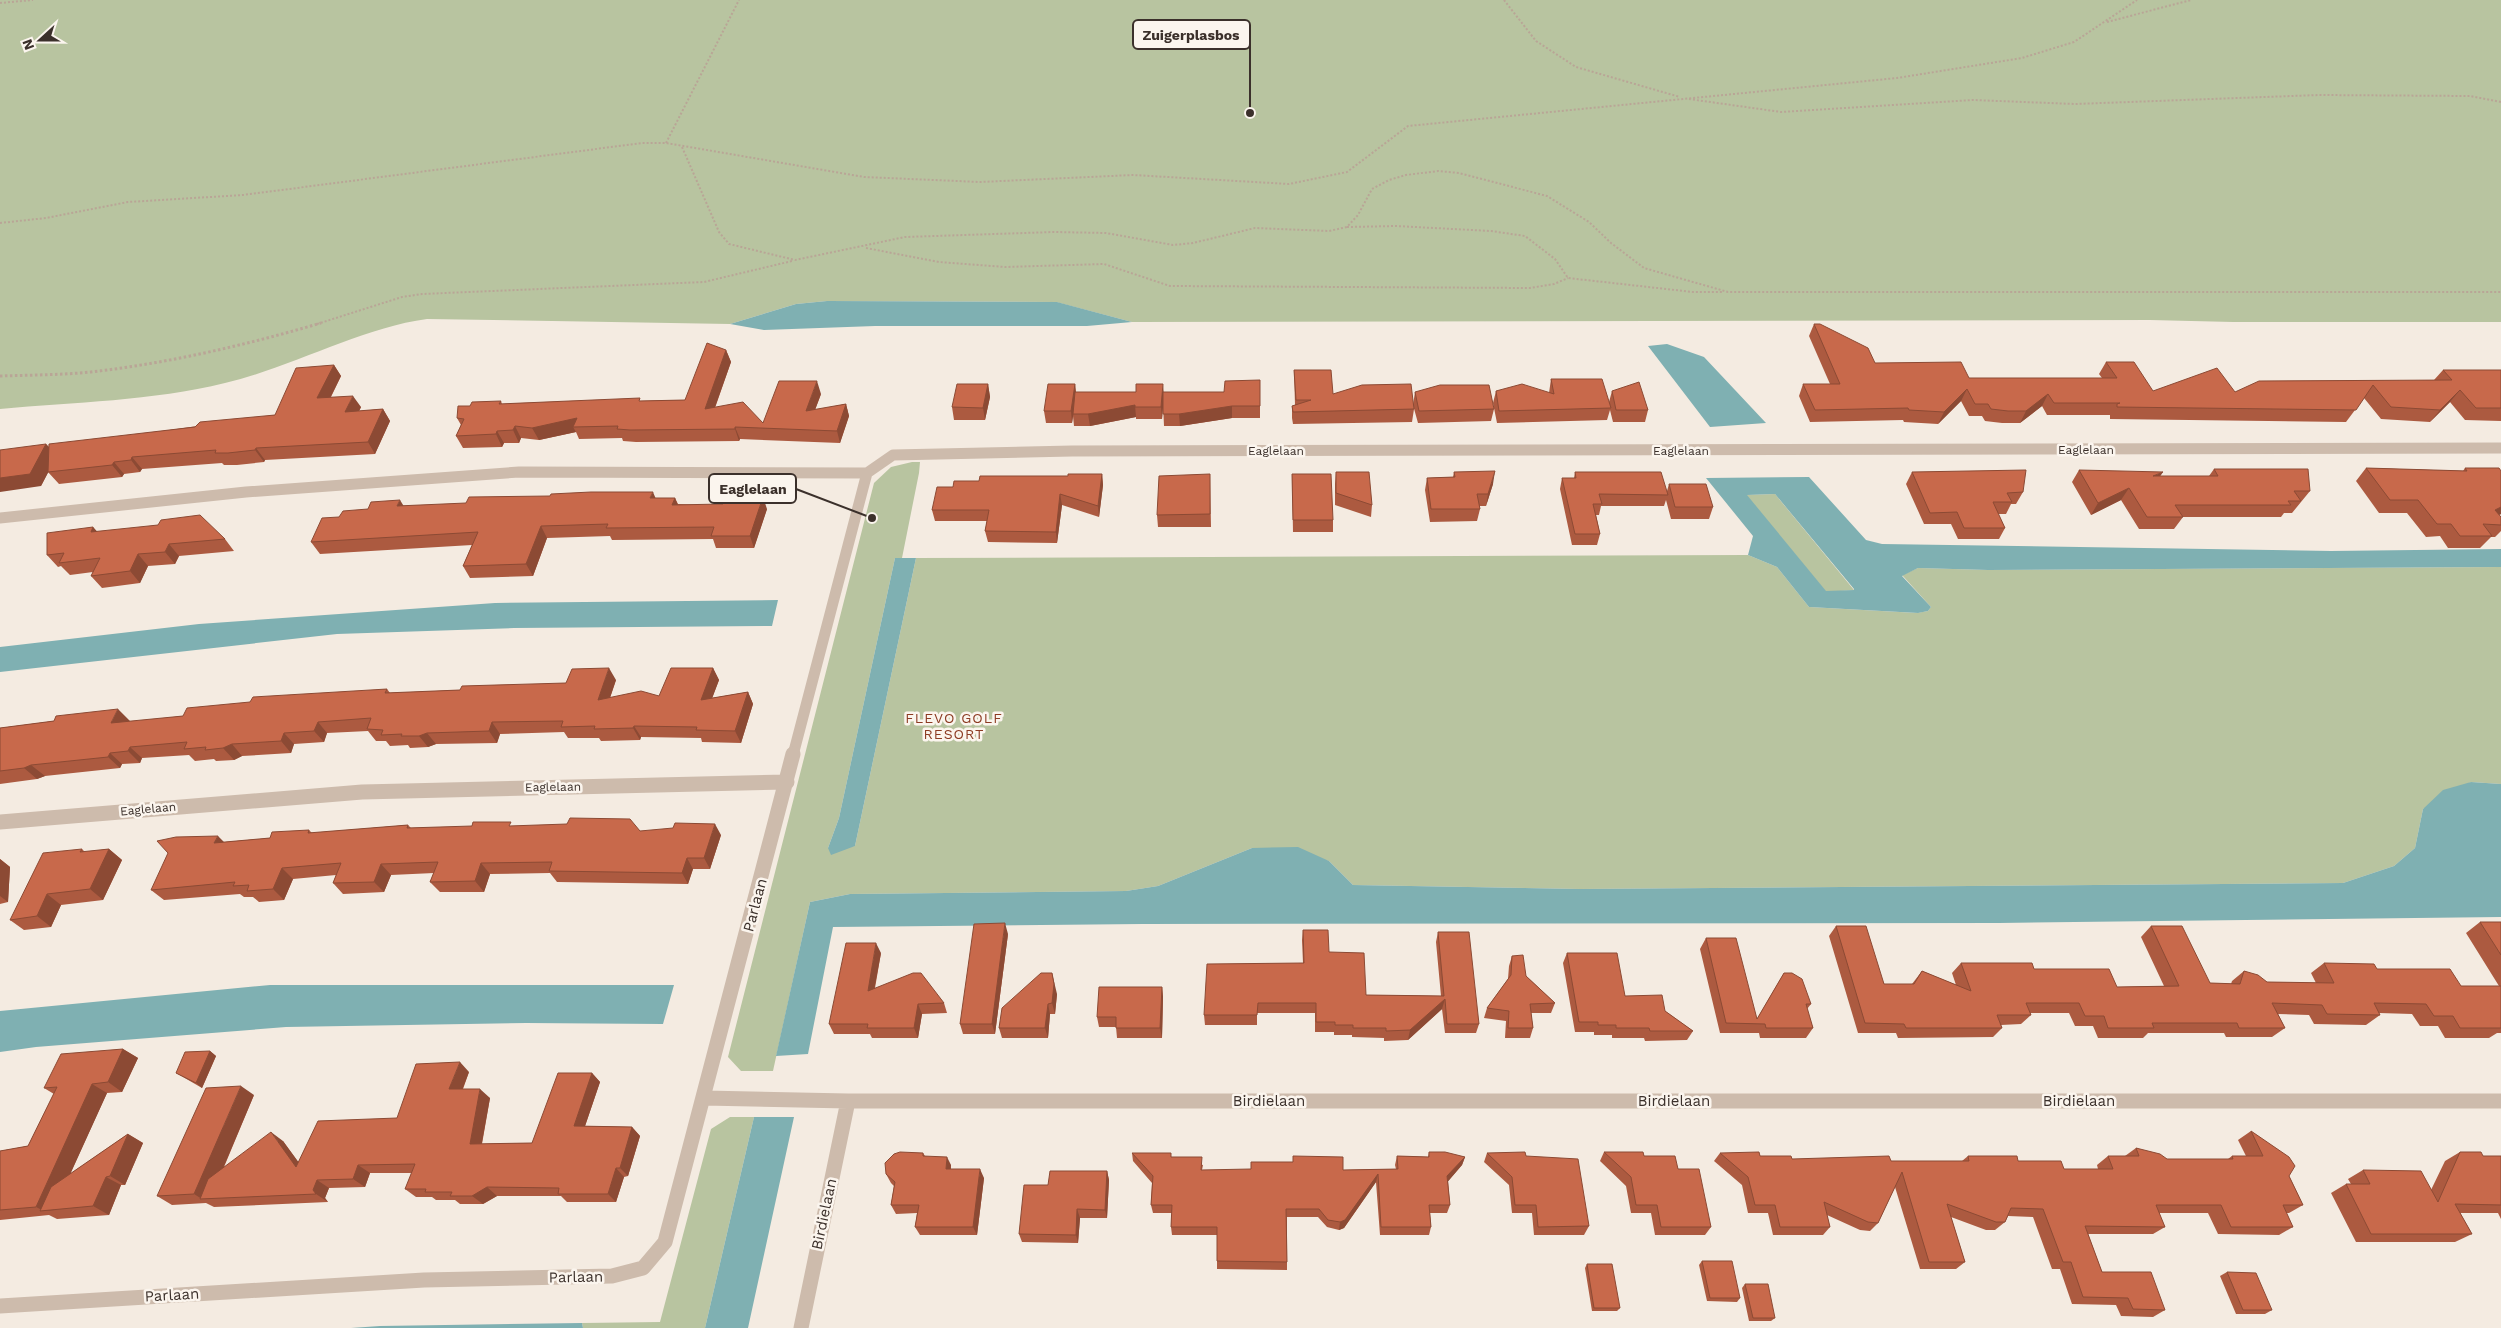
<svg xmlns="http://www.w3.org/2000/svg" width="2501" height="1328" font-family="'Work Sans',sans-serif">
  <rect width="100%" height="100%" fill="#f4ebe1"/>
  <path fill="#b8c4a0" d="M 0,0 L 2501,0 L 2501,322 L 2233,322 L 2150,320 L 1132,322 L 1056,302 L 827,301 L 796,304 L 730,324 L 427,319 C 360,328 293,367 225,383 C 152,401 75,402 0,409 Z
    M 912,462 L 920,462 L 919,473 L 902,558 L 895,558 L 839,818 L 828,848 L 855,846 L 916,558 L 1748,555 L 1777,567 L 1809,607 L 1917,613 L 1928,611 L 1931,607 L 1902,575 L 1918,568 L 1988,570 L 2501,567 L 2501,784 L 2471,782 L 2423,809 L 2415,848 L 2394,866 L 2343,883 L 1580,889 L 1353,885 L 1329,861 L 1252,848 L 1158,886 L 1126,891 L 850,894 L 810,902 L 773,1071 L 741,1071 L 728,1057 L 874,483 L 891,467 Z
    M 1775,494 L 1854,590 L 1826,592 L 1746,495 Z
    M 730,1117 L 754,1117 L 705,1328 L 583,1328 L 582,1323 L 660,1322 L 711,1129 Z"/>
  <path fill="#7fb0b2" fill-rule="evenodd" d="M 827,301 L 1057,302 L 1132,322 L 1087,326 L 875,326 L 764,330 L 730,324 L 796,304 Z
    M 1667,344 L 1704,357 L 1766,423 L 1710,427 L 1648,346 Z
    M 1809,477 L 1866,540 L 1882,544 L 2331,551 L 2501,549 L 2501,567 L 1988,570 L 1918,568 L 1902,576 L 1931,607 L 1928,611 L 1918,613 L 1809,607 L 1777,567 L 1748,555 L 1753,536 L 1706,478 ZM 1775,494 L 1854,589 L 1854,590 L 1826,591 L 1747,495 Z
    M 895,558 L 916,558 L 855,846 L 831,855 L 828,848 L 839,818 Z
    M 778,600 L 772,626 L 514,628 L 337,634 L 0,672 L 0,647 L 199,624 L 495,603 Z
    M 2471,782 L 2501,784 L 2501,917 L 1999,923 L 1142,924 L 833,927 L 808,1054 L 776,1056 L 810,902 L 850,894 L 1126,891 L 1158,886 L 1252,848 L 1298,847 L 1329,861 L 1353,885 L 1580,889 L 2343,883 L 2394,866 L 2415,848 L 2423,809 L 2443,790 Z
    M 270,985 L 674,985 L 663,1024 L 526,1023 L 286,1027 L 36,1047 L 0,1052 L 0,1011 Z
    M 754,1117 L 794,1117 L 748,1328 L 705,1328 Z
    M 582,1323 L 583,1328 L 351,1328 L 380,1326 Z"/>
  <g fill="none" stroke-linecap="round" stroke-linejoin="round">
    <path stroke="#b9a596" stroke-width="2" stroke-dasharray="2 2" stroke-linecap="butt" d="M 1504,0 L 1536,41 L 1576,67 L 1680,97
      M 0,3 L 33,0
      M 2107,22 L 2191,0
      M 1689,99 L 1781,112 L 1973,100 L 2075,104 L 2319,95 L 2470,96 L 2501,102
      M 666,143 L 739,0
      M 682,147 L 719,232 L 729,244 L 795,260 L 905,237 L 1054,232 L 1106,233 L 1173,245 L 1193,243 L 1255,228 L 1329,231 L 1347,227 L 1358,215 L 1372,189 L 1389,180 L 1406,175 L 1438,171 L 1459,173 L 1547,196 L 1589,222 L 1611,243 L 1644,268 L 1728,292 L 2501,292
      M 0,223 L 46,218 L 128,202 L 243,195 L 642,143 L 666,143 L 864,177 L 980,182 L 1133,175 L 1289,184 L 1347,172 L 1408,126 L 1897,78 L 2022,58 L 2074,42 L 2137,0
      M 1347,227 L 1396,226 L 1491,231 L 1525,236 L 1555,259 L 1568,278 L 1693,292 L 1723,292
      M 866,248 L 939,262 L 1005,267 L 1104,264 L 1170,286 L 1530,288 L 1554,284 L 1568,278
      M 317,324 L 402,297 L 422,294 L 704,282 L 792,261"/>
    <path stroke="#b9a596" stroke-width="3" stroke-dasharray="2.5 2.5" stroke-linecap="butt" d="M 0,376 C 30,375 61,375 91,372 C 169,363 246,345 321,323"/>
    <path stroke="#cdbbac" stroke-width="11" d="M 0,518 L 246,492 L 519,472 L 867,473
      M 793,755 L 867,473 L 893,455 L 1072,451 L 2501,448"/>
    <path stroke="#cdbbac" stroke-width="15" d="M 0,822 L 362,792 L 787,782
      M 704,1098 L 848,1101
      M 0,1306 L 424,1280 L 612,1276 L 643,1268 L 665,1242 L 793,754
      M 801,1328 L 848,1101 L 2501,1101"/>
  </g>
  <path fill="#ac5a40" d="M 1814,324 L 1875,363 L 1969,378 L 2102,378 L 2099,374 L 2106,362 L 2153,391 L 2235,392 L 2434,380 L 2443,370 L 2501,370 L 2501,421 L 2465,420 L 2450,402 L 2430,422 L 2381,419 L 2364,398 L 2346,422 L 2110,419 L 2110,415 L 2047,415 L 2042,406 L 2020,423 L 2002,423 L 1985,421 L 1982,416 L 1969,416 L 1961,401 L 1938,424 L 1904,422 L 1903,420 L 1810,422 L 1799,396 L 1803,384 L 1830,384 L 1809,336 Z
    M 726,350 L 731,362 L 715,408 L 763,423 L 821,394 L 815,410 L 846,404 L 849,416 L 840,443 L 740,439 L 739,441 L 636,442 L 623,441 L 622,438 L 579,439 L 576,432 L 539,440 L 521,438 L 519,443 L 504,443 L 502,447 L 463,448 L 456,436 L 461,425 L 457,418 L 501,401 L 502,404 L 685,400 Z
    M 334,365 L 341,376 L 331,397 L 361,407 L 359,411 L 383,409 L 390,421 L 375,454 L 265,460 L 264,462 L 237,465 L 224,465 L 222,463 L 142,469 L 140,472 L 124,474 L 122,477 L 59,484 L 48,472 L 41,486 L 46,444 L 49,447 L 275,415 Z
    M 1294,370 L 1333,394 L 1414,409 L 1412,422 L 1293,424 L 1292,418 L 1292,406 L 1295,405 Z
    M 1551,379 L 1609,402 L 1612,391 L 1648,410 L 1645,422 L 1613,422 L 1610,410 L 1607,420 L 1497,423 L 1493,403 L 1496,391 L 1549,393 Z
    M 1260,380 L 1260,418 L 1232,418 L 1180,426 L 1164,426 L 1163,404 L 1162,419 L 1136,419 L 1136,417 L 1090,426 L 1074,426 L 1073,416 L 1072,423 L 1046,423 L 1044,411 L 1075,384 L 1076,392 L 1224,392 Z
    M 988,384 L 990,397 L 985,420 L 954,420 L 952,407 Z
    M 1415,392 L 1494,409 L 1491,421 L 1418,423 L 1413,405 Z
    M 2366,468 L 2463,471 L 2465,468 L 2501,471 L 2501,514 L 2499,515 L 2501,517 L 2501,531 L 2495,537 L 2491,537 L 2480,548 L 2448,548 L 2440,536 L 2426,537 L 2407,513 L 2379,513 L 2356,481 Z
    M 2214,469 L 2310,491 L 2292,513 L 2284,513 L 2281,517 L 2183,517 L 2174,529 L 2139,529 L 2121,500 L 2091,515 L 2072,482 L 2079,470 L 2160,476 L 2209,476 Z
    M 1336,472 L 1372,505 L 1371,517 L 1335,505 L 1335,484 Z
    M 1454,472 L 1493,484 L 1486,506 L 1479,506 L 1480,509 L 1477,521 L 1430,522 L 1425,490 L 1427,478 L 1453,477 Z
    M 1575,472 L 1667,491 L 1669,484 L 1713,507 L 1709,519 L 1671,519 L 1666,500 L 1664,506 L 1601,506 L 1599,515 L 1596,515 L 1600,534 L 1597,545 L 1572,545 L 1560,489 L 1562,478 L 1574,478 Z
    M 1912,472 L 2023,492 L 2016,504 L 2011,504 L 2006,514 L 1998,514 L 2005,528 L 1999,539 L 1958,539 L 1951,524 L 1924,524 L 1906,484 Z
    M 1102,474 L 1103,485 L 1099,517 L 1062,505 L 1057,543 L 988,542 L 985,531 L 987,521 L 935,521 L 932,510 L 953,487 L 979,481 Z
    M 1210,474 L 1211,527 L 1158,527 L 1157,515 Z
    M 1292,474 L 1333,520 L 1333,532 L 1293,532 Z
    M 675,498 L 678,504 L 767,509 L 754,548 L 716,548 L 713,539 L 612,540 L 610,536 L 547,538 L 533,576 L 470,578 L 463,566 L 472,545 L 320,554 L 311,542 L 339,517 L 368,509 L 403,506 Z
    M 93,527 L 97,532 L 225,539 L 234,551 L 179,556 L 175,564 L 148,566 L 140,583 L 102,588 L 91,576 L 93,572 L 70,575 L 61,566 L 58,567 L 47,555 Z
    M 713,668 L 719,680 L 712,698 L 748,692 L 753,704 L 741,743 L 702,742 L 701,738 L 641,737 L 640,740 L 601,741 L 599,738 L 568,738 L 564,732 L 500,734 L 497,743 L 436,744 L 428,747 L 410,748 L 408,745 L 390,746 L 386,741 L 376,741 L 368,731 L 327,733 L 324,742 L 294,744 L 291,753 L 242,756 L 234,760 L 216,761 L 214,759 L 195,761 L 189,755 L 142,758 L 140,763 L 122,764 L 120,768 L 45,776 L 37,779 L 0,784 L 0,728 L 54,721 L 130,721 L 130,722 L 183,716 L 387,689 L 390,693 L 460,690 L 616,680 L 610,698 L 659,696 Z
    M 408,825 L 411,828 L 514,826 L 721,835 L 710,869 L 693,869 L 688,884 L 557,882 L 550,873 L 490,874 L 484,892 L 440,892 L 430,882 L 434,873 L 391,875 L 384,892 L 343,894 L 333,883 L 336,875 L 293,879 L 284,900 L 259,902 L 253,897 L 244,897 L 240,894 L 164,900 L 151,890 L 225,842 L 270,838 L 309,830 L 312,833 Z
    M 82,849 L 85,852 L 109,849 L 122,860 L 103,900 L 61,905 L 51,927 L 24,930 L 10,920 Z
    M 0,859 L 10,867 L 8,902 L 0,904 Z
    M 2480,922 L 2501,922 L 2501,1033 L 2497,1033 L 2489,1038 L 2445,1038 L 2438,1026 L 2420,1026 L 2412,1014 L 2379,1013 L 2380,1015 L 2366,1025 L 2314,1024 L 2309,1015 L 2278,1014 L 2285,1028 L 2272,1037 L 2226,1037 L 2224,1033 L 2148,1033 L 2143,1038 L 2098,1038 L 2093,1026 L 2075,1026 L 2069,1013 L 2030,1013 L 2031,1015 L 2021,1024 L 2001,1025 L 2002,1028 L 1993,1037 L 1898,1038 L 1896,1033 L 1858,1033 L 1829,936 L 1836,926 L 1884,984 L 1912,984 L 1922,971 L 1956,985 L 1952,973 L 1961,963 L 2034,969 L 2117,987 L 2164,986 L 2141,937 L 2151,926 L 2210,983 L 2231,984 L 2232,981 L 2244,971 L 2267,982 L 2316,983 L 2311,973 L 2324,963 L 2377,969 L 2461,986 L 2499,986 L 2466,933 Z
    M 1303,930 L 1329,952 L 1366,995 L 1441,996 L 1436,942 L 1438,932 L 1479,1024 L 1476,1033 L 1445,1033 L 1442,1009 L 1408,1040 L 1384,1041 L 1384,1038 L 1352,1037 L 1352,1035 L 1334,1035 L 1334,1032 L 1315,1032 L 1315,1013 L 1257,1013 L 1257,1025 L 1205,1025 L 1204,1015 L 1303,963 L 1302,940 Z
    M 1008,934 L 995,1034 L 963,1034 L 960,1024 Z
    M 1706,938 L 1757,1019 L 1784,973 L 1811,1004 L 1807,1009 L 1813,1028 L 1806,1038 L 1760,1038 L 1759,1033 L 1720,1033 L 1700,949 Z
    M 881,953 L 875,988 L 944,1003 L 947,1013 L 922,1014 L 918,1038 L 872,1038 L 870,1034 L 834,1034 L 829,1024 Z
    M 1567,953 L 1625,996 L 1665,1011 L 1693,1031 L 1687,1040 L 1645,1041 L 1644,1038 L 1612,1038 L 1612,1035 L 1594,1035 L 1594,1032 L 1575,1032 L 1563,963 Z
    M 1512,956 L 1526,976 L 1555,1003 L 1551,1013 L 1531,1013 L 1533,1028 L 1530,1038 L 1505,1038 L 1506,1021 L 1484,1018 L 1487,1008 L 1508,979 L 1509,966 Z
    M 1162,987 L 1163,997 L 1162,1038 L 1117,1038 L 1116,1027 L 1099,1027 L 1097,1017 Z
    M 1057,994 L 1055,1014 L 1050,1014 L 1048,1038 L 1002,1038 L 999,1028 Z
    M 123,1049 L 138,1058 L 122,1092 L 107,1093 L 70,1174 L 128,1134 L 143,1143 L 125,1185 L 121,1185 L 109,1215 L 57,1219 L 49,1215 L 0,1220 L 0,1151 L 28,1146 L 54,1094 L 44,1088 Z
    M 210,1051 L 216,1056 L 202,1088 L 183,1077 L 176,1073 Z
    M 469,1072 L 463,1089 L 490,1098 L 482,1144 L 532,1143 L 592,1073 L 600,1082 L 585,1126 L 632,1127 L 640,1136 L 628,1176 L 624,1177 L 616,1202 L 567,1202 L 561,1196 L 497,1196 L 483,1204 L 460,1204 L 455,1200 L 436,1200 L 432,1197 L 416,1197 L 405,1189 L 412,1173 L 370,1173 L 365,1187 L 329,1188 L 325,1198 L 328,1202 L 214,1207 L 206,1203 L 172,1205 L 157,1196 L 254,1095 L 224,1167 L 283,1141 L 298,1162 L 397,1118 Z
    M 2251,1131 L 2289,1176 L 2303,1205 L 2289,1213 L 2286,1213 L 2293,1227 L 2279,1235 L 2218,1234 L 2208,1213 L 2159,1213 L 2165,1227 L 2153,1234 L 2088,1234 L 2102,1272 L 2165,1310 L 2153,1317 L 2121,1316 L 2116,1305 L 2072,1304 L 2060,1269 L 2052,1269 L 2033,1217 L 2008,1216 L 2005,1222 L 1995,1230 L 1986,1230 L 1951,1217 L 1965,1262 L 1956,1269 L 1920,1269 L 1895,1187 L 1878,1223 L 1870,1231 L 1860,1230 L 1827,1215 L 1830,1227 L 1823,1235 L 1773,1235 L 1768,1213 L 1748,1213 L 1742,1185 L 1714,1161 L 1720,1153 L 1792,1159 L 1891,1161 L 1962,1161 L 1968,1156 L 2018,1161 L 2064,1169 L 2098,1169 L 2097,1165 L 2108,1156 L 2125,1156 L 2136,1148 L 2167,1159 L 2228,1159 L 2232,1156 L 2246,1156 L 2238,1140 Z
    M 1429,1152 L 1465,1157 L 1462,1165 L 1448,1181 L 1450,1205 L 1447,1213 L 1430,1213 L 1431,1227 L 1429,1235 L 1380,1235 L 1376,1182 L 1344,1228 L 1339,1230 L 1327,1227 L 1318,1217 L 1287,1217 L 1287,1270 L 1217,1269 L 1217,1235 L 1172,1235 L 1171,1227 L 1172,1213 L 1153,1213 L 1151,1205 L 1152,1183 L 1133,1161 L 1132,1153 L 1171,1153 L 1171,1157 L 1203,1165 L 1202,1170 L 1343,1170 L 1396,1169 L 1395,1165 L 1397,1156 L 1428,1157 Z
    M 1604,1152 L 1644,1156 L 1678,1169 L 1711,1227 L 1705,1235 L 1655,1235 L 1651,1213 L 1631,1213 L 1626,1186 L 1600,1161 Z
    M 2460,1152 L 2483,1156 L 2501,1156 L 2501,1219 L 2498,1213 L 2460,1213 L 2472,1234 L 2455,1242 L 2356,1242 L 2331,1193 L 2346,1184 L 2351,1184 L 2348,1179 L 2363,1170 L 2431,1190 L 2445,1161 Z
    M 923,1153 L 925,1156 L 951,1165 L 951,1169 L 984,1178 L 977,1235 L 920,1235 L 915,1227 L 917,1213 L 896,1214 L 891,1205 L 894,1186 L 891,1183 L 886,1174 Z
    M 1487,1153 L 1526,1156 L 1589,1226 L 1584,1235 L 1534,1235 L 1532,1213 L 1512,1213 L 1509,1185 L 1484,1162 Z
    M 1107,1171 L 1109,1180 L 1107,1218 L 1080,1218 L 1078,1243 L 1022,1242 L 1019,1234 L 1048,1185 Z
    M 1702,1261 L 1740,1298 L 1737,1302 L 1707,1301 L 1699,1265 Z
    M 1587,1264 L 1620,1308 L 1617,1311 L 1592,1311 L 1585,1268 Z
    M 2227,1272 L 2272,1310 L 2265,1314 L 2236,1314 L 2220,1276 Z
    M 1745,1284 L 1775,1318 L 1771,1321 L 1749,1321 L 1742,1288 Z"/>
  <path fill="#8c4a34" d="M 726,350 L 731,362 L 710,421 L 705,409 Z
    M 334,365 L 341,376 L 324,410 L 317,398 Z
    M 817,381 L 821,394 L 810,423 L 806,411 Z
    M 988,384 L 990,397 L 985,420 L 983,408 Z
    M 1075,384 L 1076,396 L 1072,423 L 1071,411 Z
    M 1163,384 L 1164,396 L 1162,419 L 1161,407 Z
    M 1967,389 L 1961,401 L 1938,424 L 1944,412 Z
    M 2460,390 L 2450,402 L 2430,422 L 2440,410 Z
    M 2048,394 L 2042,406 L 2020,423 L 2026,411 Z
    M 353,396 L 361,407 L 353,424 L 345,412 Z
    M 846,404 L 849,416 L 840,443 L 837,431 Z
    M 1135,405 L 1136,417 L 1090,426 L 1088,414 Z
    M 1232,406 L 1232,418 L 1180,426 L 1179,414 Z
    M 383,409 L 390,421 L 375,454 L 368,442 Z
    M 577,418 L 573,427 L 576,432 L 539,440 L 532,428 Z
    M 515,426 L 521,438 L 519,443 L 513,430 Z
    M 735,427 L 740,439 L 739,441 L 735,429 Z
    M 497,431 L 504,443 L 502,447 L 496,434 Z
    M 46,444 L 57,456 L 41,486 L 0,492 L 0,478 Z
    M 256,448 L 265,460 L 264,462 L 255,450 Z
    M 132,457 L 142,469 L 140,472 L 131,460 Z
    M 114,462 L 124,474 L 122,477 L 112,465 Z
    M 1495,471 L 1493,484 L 1486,506 L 1488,494 Z
    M 2163,472 L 2155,484 L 2153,476 Z
    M 1102,474 L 1103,485 L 1099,517 L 1098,506 Z
    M 2129,488 L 2121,500 L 2091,515 L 2098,503 Z
    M 653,492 L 658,504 L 650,498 Z
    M 1060,494 L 1062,505 L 1057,543 L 1056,532 Z
    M 763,497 L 767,509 L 754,548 L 750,536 Z
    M 675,498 L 680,510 L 672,505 Z
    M 400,500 L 408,513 L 397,506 Z
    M 2501,507 L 2501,514 L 2483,522 L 2495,510 Z
    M 541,526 L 547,538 L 533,576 L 526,564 Z
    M 93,527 L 104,539 L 91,532 Z
    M 169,544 L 179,556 L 175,564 L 165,552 Z
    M 138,554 L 148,566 L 140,583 L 130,571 Z
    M 609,668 L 616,680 L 605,712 L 598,700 Z
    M 713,668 L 719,680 L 707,712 L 701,700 Z
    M 748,692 L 753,704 L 741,743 L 735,731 Z
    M 118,709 L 130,721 L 123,735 L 111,723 Z
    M 318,722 L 327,733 L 324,742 L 314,731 Z
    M 492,722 L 500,734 L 497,743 L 489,731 Z
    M 634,726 L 641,737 L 640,740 L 633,728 Z
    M 284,733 L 294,744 L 291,753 L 281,741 Z
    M 427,733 L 436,744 L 428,747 L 419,736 Z
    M 232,744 L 242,756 L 234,760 L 223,748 Z
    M 130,747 L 142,758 L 140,763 L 128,751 Z
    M 110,753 L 122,764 L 120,768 L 108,757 Z
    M 31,765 L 45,776 L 37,779 L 24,768 Z
    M 715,824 L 721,835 L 710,869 L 704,858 Z
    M 218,836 L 229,847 L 214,843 Z
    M 109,849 L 122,860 L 103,900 L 90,889 Z
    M 687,858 L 693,869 L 688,884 L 682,873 Z
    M 0,859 L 10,867 L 8,902 L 0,896 Z
    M 481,863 L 490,874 L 484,892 L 475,881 Z
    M 381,864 L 391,875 L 384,892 L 374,882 Z
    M 282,868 L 293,879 L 284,900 L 273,889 Z
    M 47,894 L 61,905 L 51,927 L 37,916 Z
    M 1005,923 L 1008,934 L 995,1034 L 992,1024 Z
    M 876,943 L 881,953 L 872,1001 L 868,991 Z
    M 1052,973 L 1057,994 L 1055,1014 L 1052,1003 Z
    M 1162,987 L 1163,997 L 1162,1038 L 1160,1028 Z
    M 1445,999 L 1442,1009 L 1408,1040 L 1410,1030 Z
    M 918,1004 L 922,1014 L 918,1038 L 914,1028 Z
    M 1048,1004 L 1050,1014 L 1048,1038 L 1045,1028 Z
    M 123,1049 L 138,1058 L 122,1092 L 108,1082 Z
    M 210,1051 L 216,1056 L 202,1088 L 196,1083 Z
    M 460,1062 L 469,1072 L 459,1098 L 449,1089 Z
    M 592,1073 L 600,1082 L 582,1135 L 574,1126 Z
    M 92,1084 L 107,1093 L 54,1210 L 44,1211 L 36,1207 Z
    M 241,1086 L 254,1095 L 210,1199 L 202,1199 L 194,1194 Z
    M 480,1089 L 490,1098 L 480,1153 L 470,1144 Z
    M 632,1127 L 640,1136 L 628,1176 L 620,1168 Z
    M 271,1132 L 283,1141 L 308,1175 L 296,1167 Z
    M 128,1134 L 143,1143 L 125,1185 L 110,1176 Z
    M 947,1157 L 951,1165 L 950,1178 L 946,1169 Z
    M 1465,1157 L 1462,1165 L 1445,1185 L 1447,1176 Z
    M 358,1165 L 370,1173 L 365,1187 L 353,1179 Z
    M 616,1168 L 624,1177 L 616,1202 L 608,1194 Z
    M 980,1169 L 984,1178 L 977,1235 L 973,1227 Z
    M 1107,1171 L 1109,1180 L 1107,1218 L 1105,1210 Z
    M 1378,1174 L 1376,1182 L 1344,1228 L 1339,1230 L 1340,1222 Z
    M 106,1177 L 121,1185 L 109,1215 L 93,1206 Z
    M 317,1180 L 329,1188 L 325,1198 L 328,1202 L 316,1194 L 313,1190 Z
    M 487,1187 L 497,1196 L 483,1204 L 472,1196 Z
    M 1077,1209 L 1080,1218 L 1078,1243 L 1076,1235 Z"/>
  <path fill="#c8694b" stroke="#8c4a34" d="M 1814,324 L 1820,324 L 1868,348 L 1875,363 L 1961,362 L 1969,378 L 2117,378 L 2106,362 L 2134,362 L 2153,391 L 2217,368 L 2235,392 L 2259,381 L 2452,380 L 2443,370 L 2501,370 L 2501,408 L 2476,408 L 2460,390 L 2440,410 L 2391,407 L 2373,385 L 2356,410 L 2117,407 L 2117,404 L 2120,403 L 2054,403 L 2048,394 L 2026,411 L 2008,411 L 1991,409 L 1988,404 L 1975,404 L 1967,389 L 1944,412 L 1909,410 L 1908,408 L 1815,410 L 1803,384 L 1840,384 Z
    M 707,343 L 726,350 L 705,409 L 743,402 L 763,423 L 779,381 L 817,381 L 806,411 L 846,404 L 837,431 L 735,427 L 735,429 L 630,430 L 617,429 L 618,426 L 573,427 L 577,418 L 532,428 L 515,426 L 513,430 L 497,431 L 496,434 L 456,436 L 464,419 L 457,418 L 458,406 L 470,406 L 472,402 L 501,401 L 499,404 L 640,398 L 639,401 L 685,400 Z
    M 334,365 L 317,398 L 353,396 L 345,412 L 383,409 L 368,442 L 256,448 L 255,450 L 228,453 L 215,453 L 216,450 L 132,457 L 131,460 L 114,462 L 112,465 L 48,472 L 49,444 L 195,427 L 200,422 L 275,415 L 296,368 Z
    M 1294,370 L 1331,370 L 1333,394 L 1362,385 L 1411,384 L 1414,409 L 1293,412 L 1292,406 L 1311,400 L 1296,400 Z
    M 1551,379 L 1602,379 L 1611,408 L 1499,411 L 1496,391 L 1522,384 L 1554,394 Z
    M 1260,380 L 1260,406 L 1232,406 L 1179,414 L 1163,414 L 1163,392 L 1224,392 L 1225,381 Z
    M 1639,382 L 1648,410 L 1616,410 L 1612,391 Z
    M 957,384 L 988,384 L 983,408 L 952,407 Z
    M 1048,384 L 1075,384 L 1071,411 L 1044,411 Z
    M 1136,384 L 1163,384 L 1161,407 L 1135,407 L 1135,405 L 1088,414 L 1073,414 L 1075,392 L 1136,392 Z
    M 1440,385 L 1489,385 L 1494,409 L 1419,411 L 1415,392 Z
    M 46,444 L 30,474 L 0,478 L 0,450 Z
    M 2366,468 L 2467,471 L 2465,468 L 2499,468 L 2501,471 L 2501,507 L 2495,510 L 2501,517 L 2501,525 L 2483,524 L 2492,536 L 2460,536 L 2451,524 L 2437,524 L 2418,500 L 2390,500 Z
    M 2214,469 L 2308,469 L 2310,491 L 2294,491 L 2301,501 L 2288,501 L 2291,505 L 2175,505 L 2183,517 L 2147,517 L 2129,488 L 2098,503 L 2079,470 L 2163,472 L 2153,476 L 2218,476 Z
    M 2026,470 L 2023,492 L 2007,493 L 2012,502 L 1993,502 L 2005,528 L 1964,528 L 1957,512 L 1930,513 L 1912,472 Z
    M 1495,471 L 1488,494 L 1477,494 L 1480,509 L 1431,509 L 1427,478 L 1455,477 L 1454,472 Z
    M 1336,472 L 1369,472 L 1372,505 L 1336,493 Z
    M 1575,472 L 1661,472 L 1668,495 L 1599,494 L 1602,504 L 1593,504 L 1600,534 L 1575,534 L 1562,478 L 1576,478 Z
    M 1068,474 L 1102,474 L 1098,506 L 1060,494 L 1056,532 L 985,531 L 989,510 L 932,510 L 937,487 L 953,487 L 954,481 L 979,481 L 980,476 L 1068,476 Z
    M 1210,474 L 1210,514 L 1157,515 L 1159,476 Z
    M 1292,474 L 1331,474 L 1333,520 L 1293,520 Z
    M 1669,484 L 1706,484 L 1713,507 L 1675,507 Z
    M 591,492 L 653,492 L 650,498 L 675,498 L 672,505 L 723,504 L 726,495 L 763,497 L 750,536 L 711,536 L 714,527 L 606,528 L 608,524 L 541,526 L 526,564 L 463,566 L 478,532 L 311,542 L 322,518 L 339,517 L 343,511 L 368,509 L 371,502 L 400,500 L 397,506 L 466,503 L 469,497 L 550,496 L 551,494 Z
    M 200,515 L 225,539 L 169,544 L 165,552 L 138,554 L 130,571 L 91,576 L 100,558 L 59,563 L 64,553 L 47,555 L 47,533 L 93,527 L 91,532 L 158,525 L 161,520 Z
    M 609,668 L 598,700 L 641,691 L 659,696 L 671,668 L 713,668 L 701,700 L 748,692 L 735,731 L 696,730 L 697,727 L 634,726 L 633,728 L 594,729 L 595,726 L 561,727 L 563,721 L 492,722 L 489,731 L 427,733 L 419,736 L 401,736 L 402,734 L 381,735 L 383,730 L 367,729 L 371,718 L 318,722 L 314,731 L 284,733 L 281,741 L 232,744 L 223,748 L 205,750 L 206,747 L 184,749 L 187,742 L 130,747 L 128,751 L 110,753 L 108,757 L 31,765 L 24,768 L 0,771 L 0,728 L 54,721 L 56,716 L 118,709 L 111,723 L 183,716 L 187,708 L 250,702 L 253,697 L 387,689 L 385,693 L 460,690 L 462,686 L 566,683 L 572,669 Z
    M 570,818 L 630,819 L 640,831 L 673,828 L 675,823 L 715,824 L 704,858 L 687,858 L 682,873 L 549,871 L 552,862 L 481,863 L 475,881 L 430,882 L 438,862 L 381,864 L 374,882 L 333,883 L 341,863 L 282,868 L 273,889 L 247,891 L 249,885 L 233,886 L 235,882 L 151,890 L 168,853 L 157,841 L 176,837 L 218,836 L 214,843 L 270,838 L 272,832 L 309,830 L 308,833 L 408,825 L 407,828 L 472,826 L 473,822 L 511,822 L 509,826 L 567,824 Z
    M 82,849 L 80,852 L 109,849 L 90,889 L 47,894 L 37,916 L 10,920 L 43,853 Z
    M 2480,922 L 2501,922 L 2501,955 Z
    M 1005,923 L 992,1024 L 960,1024 L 974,924 Z
    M 1836,926 L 1866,926 L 1884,984 L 1914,984 L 1922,971 L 1971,991 L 1961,963 L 2032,963 L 2034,969 L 2109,969 L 2117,987 L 2179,986 L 2151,926 L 2182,926 L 2210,983 L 2240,984 L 2244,971 L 2258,975 L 2267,982 L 2334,983 L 2324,963 L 2374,964 L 2377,969 L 2450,969 L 2461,986 L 2501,986 L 2501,1028 L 2460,1028 L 2453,1016 L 2434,1016 L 2426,1004 L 2374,1003 L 2380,1015 L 2327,1014 L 2322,1005 L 2272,1003 L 2285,1028 L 2239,1028 L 2237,1023 L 2152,1023 L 2154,1028 L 2108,1028 L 2104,1016 L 2085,1016 L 2079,1003 L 2026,1003 L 2031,1015 L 1997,1015 L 2002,1028 L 1906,1028 L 1904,1024 L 1865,1023 Z
    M 1303,930 L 1328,930 L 1329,952 L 1364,953 L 1366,995 L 1444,996 L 1438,932 L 1469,932 L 1479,1024 L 1447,1024 L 1445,999 L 1410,1030 L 1386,1031 L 1386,1028 L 1353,1028 L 1353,1025 L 1335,1025 L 1335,1022 L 1316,1022 L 1316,1003 L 1258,1003 L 1257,1015 L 1204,1015 L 1207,964 L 1304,963 Z
    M 1706,938 L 1736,938 L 1757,1019 L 1784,973 L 1792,973 L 1802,979 L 1811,1004 L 1806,1004 L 1813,1028 L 1766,1028 L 1765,1024 L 1726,1023 Z
    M 846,943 L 876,943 L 868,991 L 913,973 L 921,973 L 944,1003 L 918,1004 L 914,1028 L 867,1028 L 868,1024 L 829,1024 Z
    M 1567,953 L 1617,953 L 1625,996 L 1662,995 L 1665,1011 L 1693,1031 L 1650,1031 L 1649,1028 L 1616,1028 L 1616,1025 L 1598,1025 L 1598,1022 L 1579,1022 Z
    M 1523,955 L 1526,976 L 1555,1003 L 1530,1004 L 1533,1028 L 1508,1028 L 1509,1011 L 1487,1008 L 1511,975 L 1512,956 Z
    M 1041,973 L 1052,973 L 1054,984 L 1052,1003 L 1048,1004 L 1045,1028 L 999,1028 L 1002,1008 Z
    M 1099,987 L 1162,987 L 1160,1028 L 1116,1028 L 1116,1017 L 1097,1017 Z
    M 123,1049 L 108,1082 L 92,1084 L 36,1207 L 0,1210 L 0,1151 L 28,1146 L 57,1087 L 44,1088 L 61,1054 Z
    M 210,1051 L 196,1083 L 176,1073 L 185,1052 Z
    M 460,1062 L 449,1089 L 480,1089 L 470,1144 L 532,1143 L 558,1073 L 592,1073 L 574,1126 L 632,1127 L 620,1168 L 616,1168 L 608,1194 L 558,1194 L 559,1188 L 487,1187 L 472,1196 L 450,1196 L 452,1192 L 425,1192 L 426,1189 L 405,1189 L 415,1164 L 358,1165 L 353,1179 L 317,1180 L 313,1190 L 316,1194 L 200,1199 L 208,1179 L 271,1132 L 296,1167 L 318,1121 L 397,1118 L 416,1064 Z
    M 241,1086 L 194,1194 L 157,1196 L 206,1088 Z
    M 2251,1131 L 2289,1157 L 2295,1166 L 2289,1176 L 2303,1205 L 2283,1205 L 2293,1227 L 2231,1227 L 2221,1205 L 2156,1205 L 2165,1227 L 2085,1226 L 2102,1272 L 2151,1272 L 2165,1310 L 2133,1309 L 2128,1298 L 2083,1297 L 2071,1262 L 2063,1262 L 2043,1209 L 2011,1208 L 2005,1222 L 1996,1222 L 1947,1204 L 1965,1262 L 1929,1262 L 1902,1172 L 1878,1223 L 1868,1222 L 1824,1202 L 1830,1227 L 1780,1227 L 1775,1205 L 1755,1205 L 1748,1177 L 1720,1153 L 1759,1152 L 1760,1156 L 1791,1156 L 1792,1159 L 1889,1156 L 1891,1161 L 1969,1161 L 1968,1156 L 2017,1156 L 2018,1161 L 2061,1161 L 2064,1169 L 2113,1169 L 2108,1156 L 2139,1156 L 2136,1148 L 2160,1154 L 2167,1159 L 2233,1159 L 2232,1156 L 2263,1156 Z
    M 128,1134 L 110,1176 L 106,1177 L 93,1206 L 40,1211 L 51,1187 Z
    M 900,1152 L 923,1153 L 923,1156 L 947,1157 L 946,1169 L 980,1169 L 973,1227 L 915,1227 L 919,1205 L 891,1205 L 895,1182 L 886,1174 L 885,1163 L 894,1154 Z
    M 1429,1152 L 1445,1152 L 1465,1157 L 1447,1176 L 1450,1205 L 1429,1205 L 1431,1227 L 1381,1227 L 1378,1174 L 1345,1220 L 1340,1222 L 1328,1220 L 1319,1209 L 1286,1209 L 1287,1262 L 1217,1261 L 1217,1227 L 1171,1227 L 1172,1205 L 1151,1205 L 1153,1176 L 1132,1153 L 1171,1153 L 1171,1157 L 1202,1157 L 1201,1170 L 1251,1169 L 1251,1162 L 1293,1162 L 1293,1156 L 1343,1157 L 1343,1170 L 1398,1169 L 1397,1156 L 1429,1157 Z
    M 1525,1152 L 1526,1156 L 1578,1159 L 1589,1226 L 1538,1227 L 1536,1205 L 1515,1205 L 1512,1177 L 1487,1153 Z
    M 1604,1152 L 1643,1152 L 1644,1156 L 1675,1156 L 1678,1169 L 1699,1169 L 1711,1227 L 1661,1227 L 1657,1205 L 1636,1205 L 1631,1177 Z
    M 2460,1152 L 2481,1152 L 2483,1156 L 2501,1156 L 2501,1205 L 2455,1204 L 2472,1234 L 2371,1234 L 2346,1184 L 2370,1184 L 2363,1170 L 2421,1171 L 2438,1202 Z
    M 1050,1171 L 1107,1171 L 1105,1210 L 1077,1209 L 1076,1235 L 1019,1234 L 1024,1185 L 1048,1185 Z
    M 1702,1261 L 1732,1261 L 1740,1298 L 1710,1298 Z
    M 1587,1264 L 1612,1264 L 1620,1308 L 1594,1308 Z
    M 2227,1272 L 2256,1273 L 2272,1310 L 2243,1310 Z
    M 1745,1284 L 1768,1284 L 1775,1318 L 1753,1318 Z"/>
  <g text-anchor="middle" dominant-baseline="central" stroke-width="5" stroke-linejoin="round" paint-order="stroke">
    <g font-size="12" fill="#3b302b" stroke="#fbf5ee">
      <text x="2086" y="450">Eaglelaan</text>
      <text x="1276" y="451">Eaglelaan</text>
      <text x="1681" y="451">Eaglelaan</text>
      <text transform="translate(553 787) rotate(-1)">Eaglelaan</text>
      <text transform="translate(148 809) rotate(-5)">Eaglelaan</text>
    </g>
    <g font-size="14" letter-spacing="1" fill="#8c3b22" stroke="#fbf5ee">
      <text x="954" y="718">FLEVO GOLF<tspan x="954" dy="16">RESORT</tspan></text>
    </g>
    <g font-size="15" fill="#3b302b" stroke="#fbf5ee">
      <text transform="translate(755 905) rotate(-75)">Parlaan</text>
      <text x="1269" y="1101">Birdielaan</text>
      <text x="1674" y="1101">Birdielaan</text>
      <text x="2079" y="1101">Birdielaan</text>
      <text transform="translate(824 1214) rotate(-78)">Birdielaan</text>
      <text transform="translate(576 1277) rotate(-1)">Parlaan</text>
      <text transform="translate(172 1295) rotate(-3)">Parlaan</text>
    </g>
  </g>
  <path fill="none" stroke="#3b302b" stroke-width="2" d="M1250 113L1250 35M872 518L796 489"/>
  <g fill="#3b302b" stroke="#fbf5ee" stroke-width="2">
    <circle cx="1250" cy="113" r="5"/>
    <circle cx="872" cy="518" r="5"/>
  </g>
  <g fill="#fbf5ee" stroke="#3b302b" stroke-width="2">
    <rect x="1133" y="20" width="117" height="29" rx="5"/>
    <rect x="709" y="474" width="87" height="29" rx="5"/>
  </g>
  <g font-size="14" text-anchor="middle" font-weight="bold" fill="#3b302b">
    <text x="1191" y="40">Zuigerplasbos</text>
    <text x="753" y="494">Eaglelaan</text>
  </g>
  <g transform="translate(40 40) rotate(249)" stroke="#fbf5ee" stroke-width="4" paint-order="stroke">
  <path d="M0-4L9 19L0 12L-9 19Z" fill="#3b302b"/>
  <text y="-8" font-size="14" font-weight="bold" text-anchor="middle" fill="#3b302b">N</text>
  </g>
</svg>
